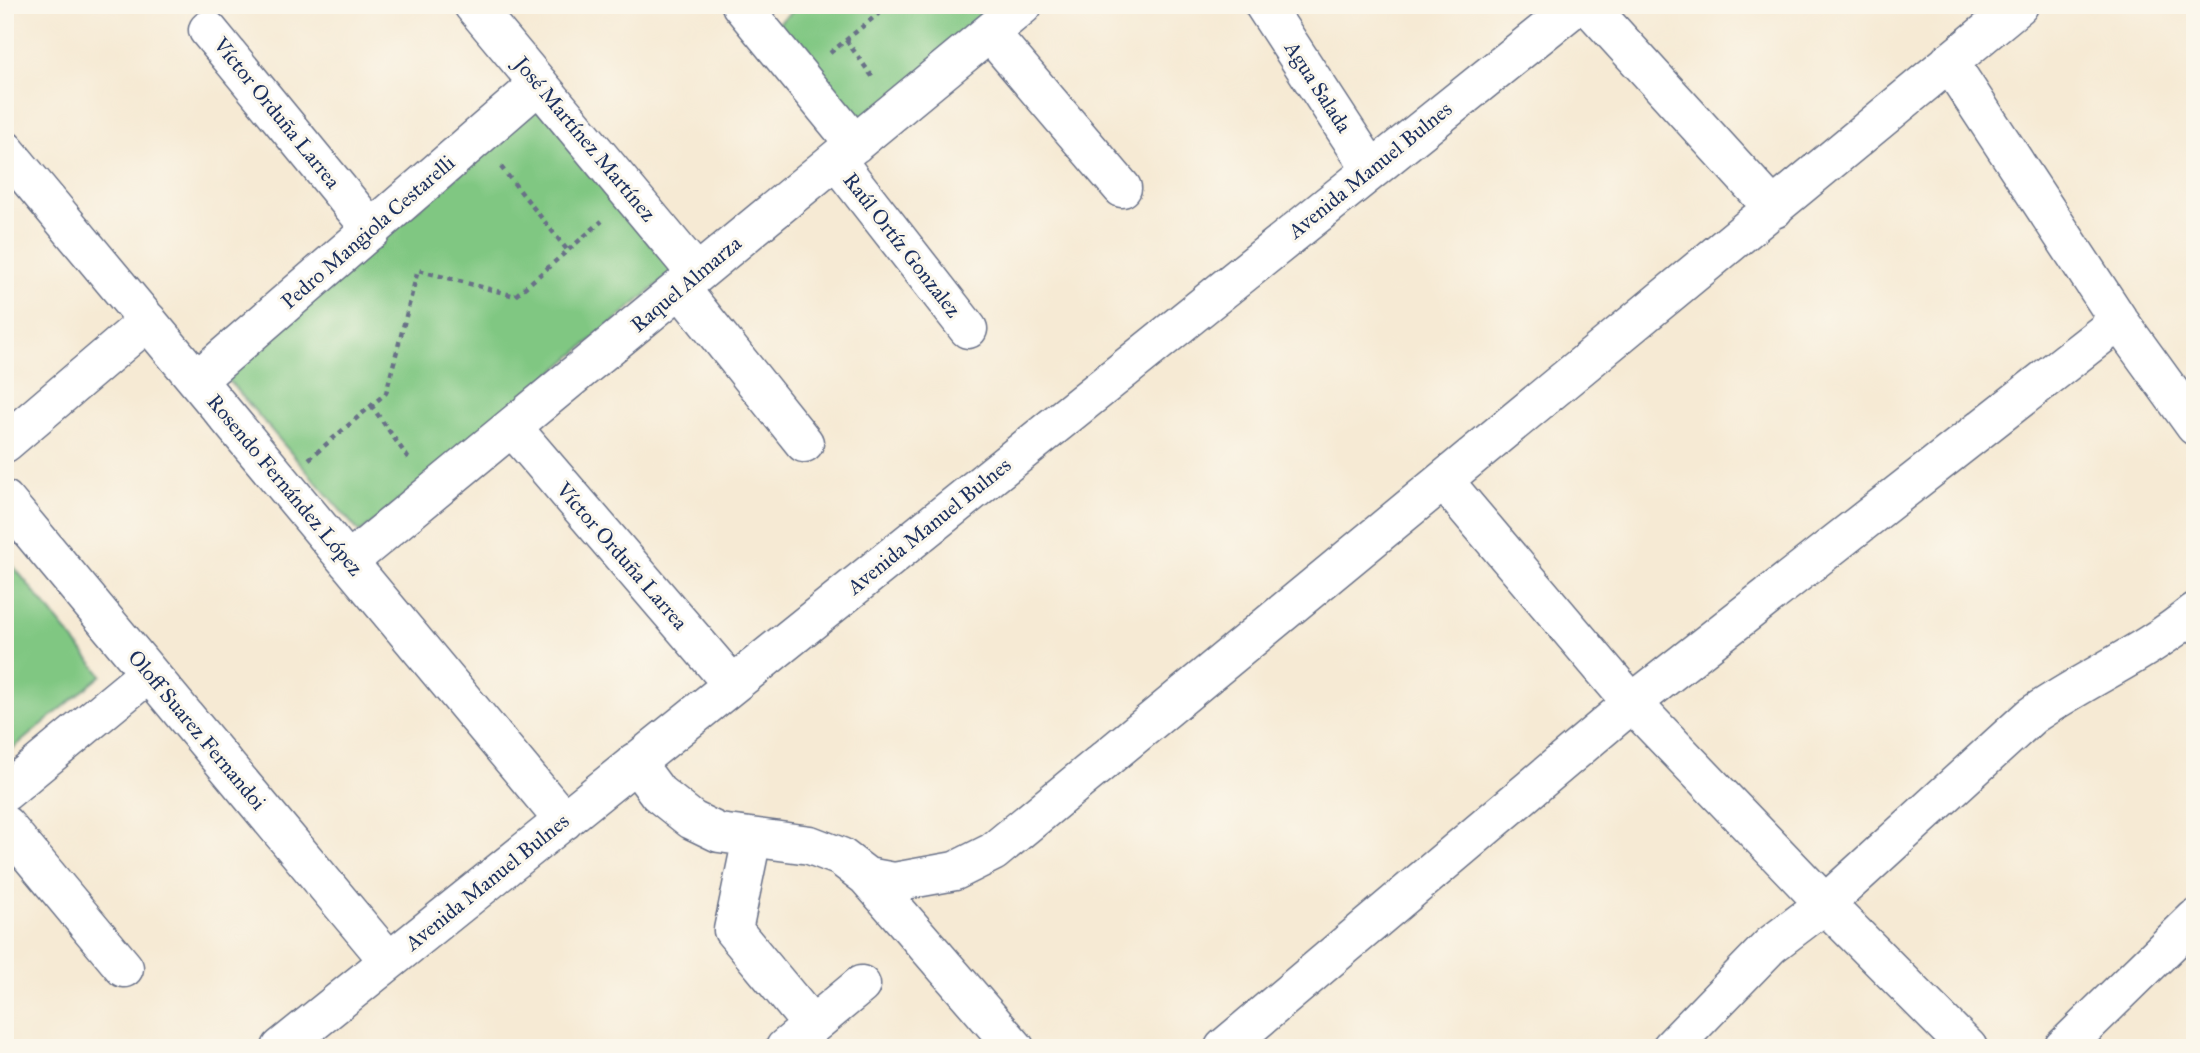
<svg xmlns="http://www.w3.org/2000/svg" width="2200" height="1053" font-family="'IM FELL Great Primer',serif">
  <rect width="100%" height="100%" fill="#fbf7ec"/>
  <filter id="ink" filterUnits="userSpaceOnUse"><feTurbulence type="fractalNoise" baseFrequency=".0143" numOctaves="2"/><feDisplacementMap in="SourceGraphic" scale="14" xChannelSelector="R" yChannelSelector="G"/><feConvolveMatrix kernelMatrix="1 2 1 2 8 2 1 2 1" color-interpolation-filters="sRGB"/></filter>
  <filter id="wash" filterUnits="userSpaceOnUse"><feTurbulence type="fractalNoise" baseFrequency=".00686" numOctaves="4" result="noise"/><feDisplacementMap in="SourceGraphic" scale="28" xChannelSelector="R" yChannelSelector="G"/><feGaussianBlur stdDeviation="1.57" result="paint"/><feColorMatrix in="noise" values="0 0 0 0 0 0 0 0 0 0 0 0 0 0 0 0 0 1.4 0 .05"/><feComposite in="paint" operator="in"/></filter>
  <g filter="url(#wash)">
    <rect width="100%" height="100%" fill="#f6ead4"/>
    <path fill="#80c782" stroke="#4e7b70" stroke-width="2" d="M 800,5 L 1006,5 L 857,130 L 774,27 Z
      M 540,106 L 673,272 L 360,533 L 223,374 Z
      M 5,556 L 102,675 L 5,755 Z"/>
  </g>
  <g filter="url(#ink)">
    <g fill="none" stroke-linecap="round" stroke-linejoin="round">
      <defs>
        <path id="minor" d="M 473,5 L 697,274
          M 741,5 L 855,144
          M 1264,5 L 1371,169
          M 1588,5 L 1774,209
          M 208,30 L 372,230
          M 990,33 L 1122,188
          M 1949,62 L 2119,321 L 2195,426
          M 5,150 L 564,821
          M 836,160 L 968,329
          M 680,288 L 804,443
          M 197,380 L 539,84
          M 512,427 L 732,684
          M 5,443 L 148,321
          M 1444,481 L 1632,703 L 1825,904 L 1968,1048
          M 5,500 L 389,961
          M 348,562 L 1023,5
          M 635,762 L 658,793 L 692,820 L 719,833 L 810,845 L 841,857 L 867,877 L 894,882 L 955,871 L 993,852 L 2019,5
          M 5,792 L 149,673
          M 5,825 L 124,968
          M 752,838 L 733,930 L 812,1025
          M 867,877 L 1015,1048
          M 281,1048 L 1577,5
          M 785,1048 L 861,985
          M 1224,1048 L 1632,703 L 2119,321
          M 1671,1048 L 1771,945 L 1825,904 L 2031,716 C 2084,679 2145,654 2195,612
          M 2063,1048 L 2195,919"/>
      </defs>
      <use href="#minor" stroke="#687087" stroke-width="41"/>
      <path stroke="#687087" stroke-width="4.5" stroke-dasharray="5 5" stroke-linecap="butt" d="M 846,40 L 874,79
        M 830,53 L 889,5
        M 501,167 L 568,251
        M 371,405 L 411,462
        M 309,459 L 386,393 L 418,270 L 515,296 L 602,221"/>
      <use href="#minor" stroke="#fff" stroke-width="38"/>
    </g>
  </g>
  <g text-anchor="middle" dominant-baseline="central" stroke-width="6" stroke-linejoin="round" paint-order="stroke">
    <g font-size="21" fill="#1b2f5e" stroke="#fbf7ec">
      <text transform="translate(1318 87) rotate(57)">Agua Salada</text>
      <text transform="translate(277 113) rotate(51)">Víctor Orduña Larrea</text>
      <text transform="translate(585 139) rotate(50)">José Martínez Martínez</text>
      <text transform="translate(1370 170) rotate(-39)">Avenida Manuel Bulnes</text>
      <text transform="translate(368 232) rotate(-41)">Pedro Mangiola Cestarelli</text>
      <text transform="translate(902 245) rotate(52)">Raúl Ortíz Gonzalez</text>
      <text transform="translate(686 284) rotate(-40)">Raquel Almarza</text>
      <text transform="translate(285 485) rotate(50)">Rosendo Fernández López</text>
      <text transform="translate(929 526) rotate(-39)">Avenida Manuel Bulnes</text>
      <text transform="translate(622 556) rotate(49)">Víctor Orduña Larrea</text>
      <text transform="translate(197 730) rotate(50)">Oloff Suarez Fernandoi</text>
      <text transform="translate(487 882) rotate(-39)">Avenida Manuel Bulnes</text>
    </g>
  </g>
  <rect width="2200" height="1053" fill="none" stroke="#fbf7ec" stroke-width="28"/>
</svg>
